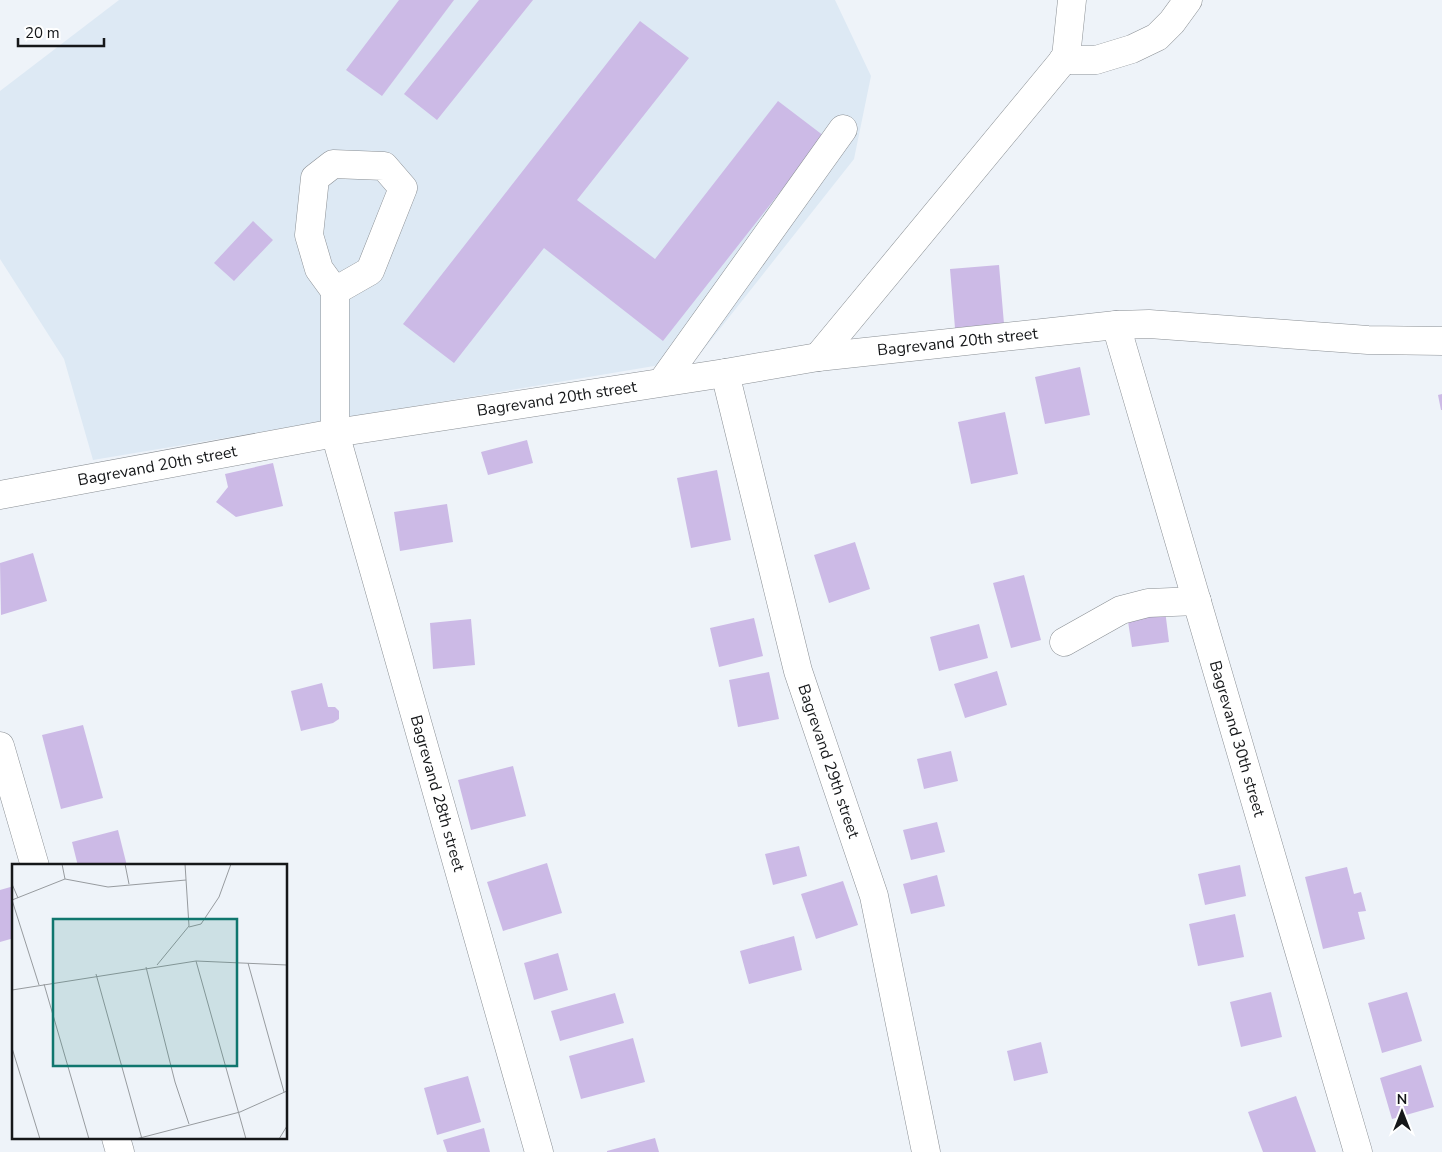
<svg xmlns="http://www.w3.org/2000/svg" width="1442" height="1152" font-family="'Nunito Sans',sans-serif">
  <rect width="100%" height="100%" fill="#eef3f9"/>
  <path fill="#dde9f4" d="M 119,0 L 835,0 L 871,76 L 854,159 L 696,359 L 93,460 L 64,359 L 0,259 L 0,91 Z"/>
  <path fill="#ccbae6" d="M 399,0 L 454,0 L 382,96 L 346,70 Z
    M 479,0 L 533,0 L 437,120 L 404,94 Z
    M 640,21 L 689,58 L 577,200 L 655,259 L 778,101 L 824,136 L 663,341 L 544,248 L 454,363 L 403,324 Z
    M 253,221 L 273,240 L 234,281 L 214,263 Z
    M 999,265 L 1004,324 L 955,328 L 950,269 Z
    M 1080,367 L 1090,415 L 1045,424 L 1035,377 Z
    M 1442,394 L 1442,410 L 1441,410 L 1438,395 Z
    M 1005,412 L 1018,474 L 971,484 L 958,422 Z
    M 527,440 L 533,463 L 488,475 L 481,452 Z
    M 273,463 L 283,506 L 236,517 L 216,502 L 228,487 L 225,474 Z
    M 717,470 L 731,540 L 691,548 L 677,478 Z
    M 447,504 L 453,542 L 400,551 L 394,512 Z
    M 855,542 L 870,589 L 829,603 L 814,555 Z
    M 33,553 L 47,601 L 1,615 L 0,563 Z
    M 1024,575 L 1041,640 L 1011,648 L 993,583 Z
    M 1165,610 L 1169,642 L 1132,647 L 1127,615 Z
    M 754,618 L 763,656 L 719,667 L 710,628 Z
    M 471,619 L 475,665 L 433,669 L 430,623 Z
    M 979,624 L 988,658 L 939,671 L 930,637 Z
    M 997,671 L 1007,705 L 965,718 L 954,684 Z
    M 769,672 L 779,719 L 738,727 L 729,680 Z
    M 322,683 L 328,707 L 335,707 L 339,711 L 339,719 L 333,723 L 301,731 L 291,691 Z
    M 83,725 L 103,798 L 61,809 L 42,735 Z
    M 951,751 L 958,781 L 924,789 L 917,759 Z
    M 513,766 L 526,816 L 471,830 L 458,780 Z
    M 937,822 L 945,852 L 911,860 L 903,830 Z
    M 118,830 L 127,866 L 78,866 L 72,842 Z
    M 799,846 L 807,876 L 773,885 L 765,854 Z
    M 547,863 L 562,913 L 503,931 L 487,882 Z
    M 1240,865 L 1246,896 L 1205,905 L 1198,874 Z
    M 1347,867 L 1354,894 L 1361,892 L 1366,911 L 1358,912 L 1365,939 L 1323,949 L 1305,877 Z
    M 937,875 L 945,906 L 911,914 L 903,884 Z
    M 843,881 L 858,925 L 816,939 L 801,894 Z
    M 14,886 L 14,938 L 0,942 L 0,890 Z
    M 1235,914 L 1244,957 L 1198,966 L 1189,924 Z
    M 794,936 L 802,970 L 749,984 L 740,951 Z
    M 558,953 L 568,990 L 534,1000 L 524,963 Z
    M 1271,992 L 1282,1037 L 1241,1047 L 1230,1002 Z
    M 1407,992 L 1422,1041 L 1382,1053 L 1368,1003 Z
    M 615,993 L 624,1023 L 560,1041 L 551,1011 Z
    M 633,1038 L 645,1082 L 581,1099 L 569,1056 Z
    M 1041,1042 L 1048,1073 L 1014,1081 L 1007,1051 Z
    M 1421,1065 L 1434,1107 L 1392,1119 L 1380,1078 Z
    M 468,1076 L 481,1122 L 437,1135 L 424,1088 Z
    M 1296,1096 L 1316,1152 L 1263,1152 L 1248,1112 Z
    M 484,1128 L 490,1152 L 447,1152 L 443,1140 Z
    M 655,1138 L 659,1152 L 607,1152 L 607,1151 Z"/>
  <g fill="none" stroke-linecap="round" stroke-linejoin="round">
    <defs>
      <g id="minor">
        <path d="M 1063,60 L 1096,60 L 1132,49 L 1157,37 L 1172,22 L 1188,0"/>
        <path id="s1" d="M 335,291 L 319,269 L 309,235 L 315,178 L 333,164 L 384,166 L 403,188 L 370,271 L 335,291 L 335,433 L 539,1152"/>
        <path id="s2" d="M 1116,325 L 1358,1152"/>
        <path d="M 818,357 L 1066,57 L 1072,0"/>
        <path id="s3" d="M 725,373 L 798,671 L 874,896 L 926,1152"/>
        <path d="M 662,382 L 843,129"/>
        <path id="s4" d="M 0,495 L 335,433 L 725,373 L 818,357 L 1116,325 L 1149,324 L 1368,340 L 1442,341"/>
        <path d="M 1064,642 L 1121,610 L 1148,603 L 1197,601"/>
        <path d="M 0,746 L 35,866"/>
        <path d="M 116,1138 L 120,1152"/>
      </g>
    </defs>
    <use href="#minor" stroke="#8a8f94" stroke-width="29"/>
    <use href="#minor" stroke="#fff" stroke-width="28"/>
  </g>
  <g text-anchor="middle" dominant-baseline="central" stroke-width="5" stroke-linejoin="round" paint-order="stroke">
    <g font-size="16" fill="#151719" stroke="#fff">
      <text stroke="none"><textPath href="#s4" startOffset="970">Bagrevand 20th street</textPath></text>
      <text stroke="none"><textPath href="#s4" startOffset="565">Bagrevand 20th street</textPath></text>
      <text stroke="none"><textPath href="#s4" startOffset="160">Bagrevand 20th street</textPath></text>
      <text stroke="none"><textPath href="#s2" startOffset="431">Bagrevand 30th street</textPath></text>
      <text stroke="none"><textPath href="#s3" startOffset="402">Bagrevand 29th street</textPath></text>
      <text stroke="none"><textPath href="#s1" startOffset="869">Bagrevand 28th street</textPath></text>
    </g>
  </g>
  <g transform="translate(12 864)">
    <rect width="275" height="275" fill="#eef3f9"/>
    <path fill="none" stroke="#979b9f" stroke-width="1" d="M 50,0 L 53,15M 113,0 L 117,20M 0,20 L 6,34M 0,36 L 53,15 L 96,23 L 174,16M 0,36 L 27,121M 177,63 L 189,60 L 207,33 L 219,0M 184,97 L 234,275M 236,99 L 272,228M 145,101 L 177,62 L 173,0M 134,103 L 163,218 L 177,260M 84,110 L 130,275M 32,120 L 77,275M 0,126 L 184,97 L 275,101M 0,184 L 28,275M 124,275 L 228,248 L 275,227M 267,275 L 275,262"/>
    <path fill="#0f766e" fill-opacity="0.15" stroke="#0f766e" stroke-width="2.5" d="M 41,55 L 225,55 L 225,202 L 41,202 Z"/>
    <rect width="275" height="275" fill="none" stroke="#151719" stroke-width="2.5"/>
  </g>
  <g transform="translate(1402 1112)" stroke="#ffffff" stroke-width="4" paint-order="stroke">
  <path d="M0-4L9 19L0 12L-9 19Z" fill="#151719"/>
  <text y="-8" font-size="14" font-weight="bold" text-anchor="middle" fill="#151719">N</text>
  </g>
  <path d="M18 38v8h86v-8" fill="none" stroke="#151719" stroke-width="2.5"/>
  <text x="25" y="38" font-size="15" fill="#151719" stroke="#ffffff" stroke-width="4" paint-order="stroke">20 m</text>
</svg>
